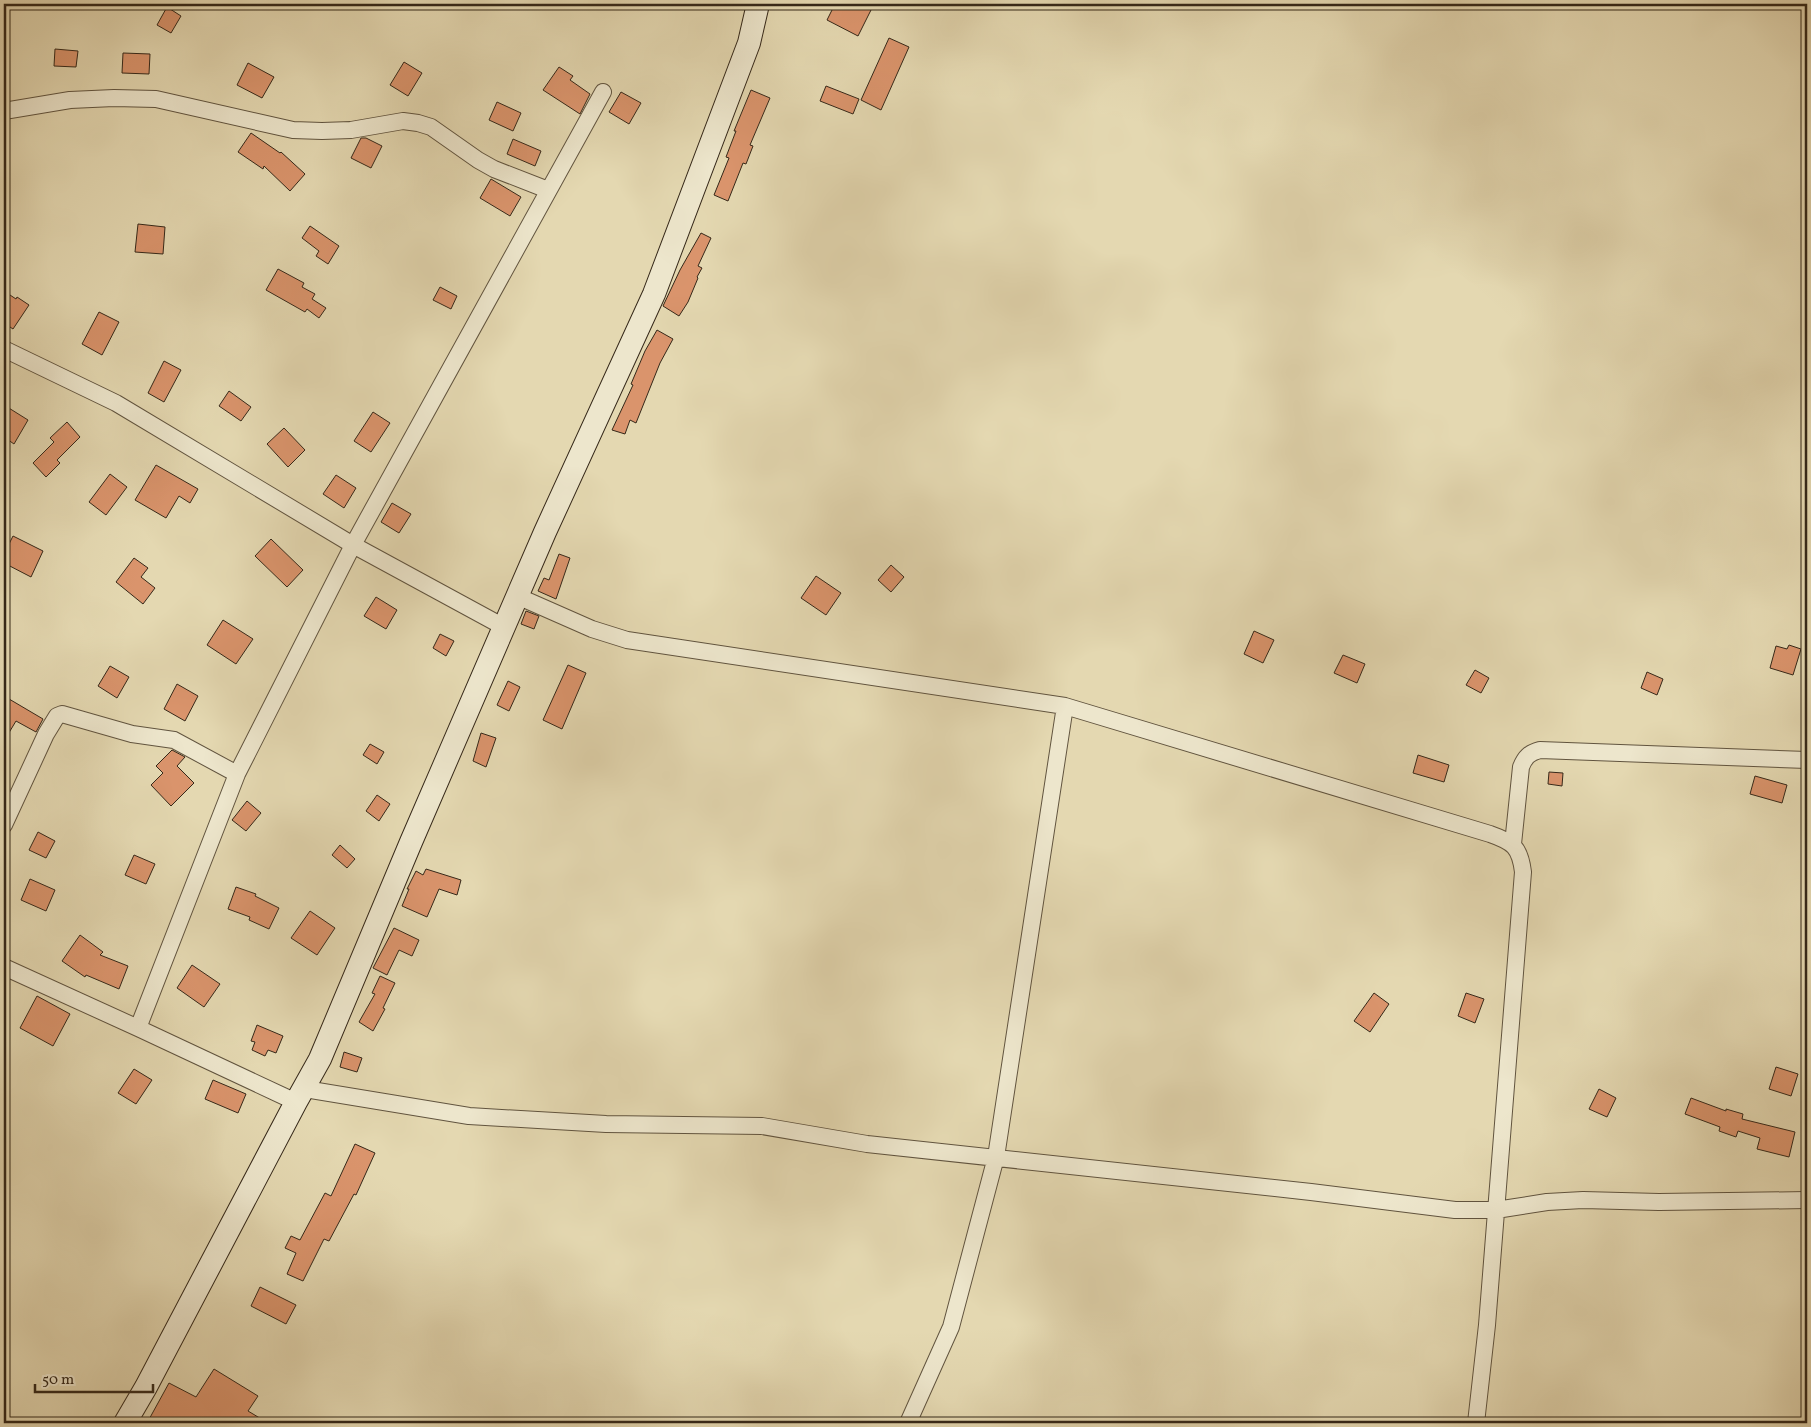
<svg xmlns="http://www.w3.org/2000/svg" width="1811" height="1427" font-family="Vollkorn,serif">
  <rect width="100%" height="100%" fill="#e4d8b1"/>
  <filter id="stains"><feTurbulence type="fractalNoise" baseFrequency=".004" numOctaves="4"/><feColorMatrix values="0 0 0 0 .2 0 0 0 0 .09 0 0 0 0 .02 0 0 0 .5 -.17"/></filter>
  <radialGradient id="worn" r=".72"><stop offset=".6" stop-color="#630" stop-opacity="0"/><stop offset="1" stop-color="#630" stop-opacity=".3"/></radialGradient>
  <path fill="#da946c" stroke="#352819" d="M 835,4 L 860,4 L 871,10 L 858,36 L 827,20 Z
    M 167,7 L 181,16 L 171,33 L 157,25 Z
    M 889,38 L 909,47 L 881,110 L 861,100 Z
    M 55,49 L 78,51 L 76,67 L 54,66 Z
    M 123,53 L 150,54 L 149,74 L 122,73 Z
    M 404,62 L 422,73 L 408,96 L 390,85 Z
    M 248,63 L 274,77 L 262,98 L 237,85 Z
    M 559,67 L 573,76 L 570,80 L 590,94 L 580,114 L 543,90 Z
    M 826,86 L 859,99 L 853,114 L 820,101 Z
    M 751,90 L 770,98 L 750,145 L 753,146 L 746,164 L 743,163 L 728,201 L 714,195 L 729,158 L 726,157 L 736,131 L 734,131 Z
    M 621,92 L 641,103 L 629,124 L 609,112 Z
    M 497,102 L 521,113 L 513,131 L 489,120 Z
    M 251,133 L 280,153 L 281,152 L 305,174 L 290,191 L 264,166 L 263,169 L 238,152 Z
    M 361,138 L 366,138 L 382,146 L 371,168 L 351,158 Z
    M 513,139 L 541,151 L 535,166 L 507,154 Z
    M 491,179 L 521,197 L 510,216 L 480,198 Z
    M 138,224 L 165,227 L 163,254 L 135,252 Z
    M 310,226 L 339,246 L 328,264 L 316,256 L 319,251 L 302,238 Z
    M 701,233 L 711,238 L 698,266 L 702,268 L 697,277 L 698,278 L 688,302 L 679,316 L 663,306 L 680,270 Z
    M 278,269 L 304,283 L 302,287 L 315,294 L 312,299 L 326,308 L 319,318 L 307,309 L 305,312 L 266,290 Z
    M 440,287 L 457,296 L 451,309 L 433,300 Z
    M 4,291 L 16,299 L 17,297 L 29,305 L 13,329 L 4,323 Z
    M 99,312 L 119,322 L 102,355 L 82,344 Z
    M 657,330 L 673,339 L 660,363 L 636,423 L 630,420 L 625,434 L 612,430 L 633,385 L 631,384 L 645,351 Z
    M 164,361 L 181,370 L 164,402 L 148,393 Z
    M 229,391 L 251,407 L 241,421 L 219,406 Z
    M 4,405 L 28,420 L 14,444 L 4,437 Z
    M 373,412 L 390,423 L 371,452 L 354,441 Z
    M 67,422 L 80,437 L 57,460 L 60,463 L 46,477 L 33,463 L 54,442 L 50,438 Z
    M 284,428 L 305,450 L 288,467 L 267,444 Z
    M 156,465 L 198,489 L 190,503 L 179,496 L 166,518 L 135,500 Z
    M 110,474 L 127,487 L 106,515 L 89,502 Z
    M 336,475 L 356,488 L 344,508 L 323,494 Z
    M 392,503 L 411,514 L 399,533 L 381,522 Z
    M 13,536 L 43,551 L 31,577 L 4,563 L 4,554 Z
    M 271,539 L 303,570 L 287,587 L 255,556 Z
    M 559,554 L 570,558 L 556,599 L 538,591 L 544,578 L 549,580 Z
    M 134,558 L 148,568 L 141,577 L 155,588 L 143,604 L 116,582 Z
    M 891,565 L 904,577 L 891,592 L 878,580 Z
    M 816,576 L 841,593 L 826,615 L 801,598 Z
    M 376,597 L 397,610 L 386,629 L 364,616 Z
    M 526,611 L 539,616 L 534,629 L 521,624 Z
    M 223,620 L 253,639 L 236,664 L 207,645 Z
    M 1254,631 L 1274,640 L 1263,663 L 1244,654 Z
    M 440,634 L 454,641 L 446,656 L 433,648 Z
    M 1789,645 L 1801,649 L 1793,675 L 1770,668 L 1776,646 L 1787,649 Z
    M 1343,655 L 1365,664 L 1357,683 L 1334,673 Z
    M 568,665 L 586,673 L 562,729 L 543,720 Z
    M 110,666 L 129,677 L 117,698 L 98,686 Z
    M 1475,670 L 1489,678 L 1481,693 L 1466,685 Z
    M 1647,672 L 1663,679 L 1657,695 L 1641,688 Z
    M 508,681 L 520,687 L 509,711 L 497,705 Z
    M 177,684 L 198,696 L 185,721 L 164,709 Z
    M 4,696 L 43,719 L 36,732 L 16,721 L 4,741 Z
    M 481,733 L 496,738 L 486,767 L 473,761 Z
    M 370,744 L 384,752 L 377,764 L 363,755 Z
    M 172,750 L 185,757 L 177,766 L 194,783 L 171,806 L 151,785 L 163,773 L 156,766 Z
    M 1418,755 L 1449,765 L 1444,782 L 1413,773 Z
    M 1549,772 L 1563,773 L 1562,786 L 1548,784 Z
    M 1755,776 L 1787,785 L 1782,803 L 1750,794 Z
    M 377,795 L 390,804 L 379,821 L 366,811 Z
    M 247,801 L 261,813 L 246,831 L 232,820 Z
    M 38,832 L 55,841 L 46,858 L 29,850 Z
    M 340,845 L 355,859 L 347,868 L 332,855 Z
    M 134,855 L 155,864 L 146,884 L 125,875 Z
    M 426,869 L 461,880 L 457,895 L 439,889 L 427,917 L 402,906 L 409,889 L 407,889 L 416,871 L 423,875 Z
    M 30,879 L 55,890 L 46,911 L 21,900 Z
    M 236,887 L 256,894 L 255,896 L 279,908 L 269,929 L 249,920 L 250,917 L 228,909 Z
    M 310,911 L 335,928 L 317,955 L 291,938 Z
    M 394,928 L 419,940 L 412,956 L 399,950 L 387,975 L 373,968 Z
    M 80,935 L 103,952 L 100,955 L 128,966 L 119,989 L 86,975 L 85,977 L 62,961 Z
    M 192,965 L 220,984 L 204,1007 L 177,988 Z
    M 380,976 L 395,983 L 383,1008 L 385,1009 L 373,1031 L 359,1022 L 375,994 L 372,993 Z
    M 1374,993 L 1389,1004 L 1370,1032 L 1354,1021 Z
    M 1466,993 L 1484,999 L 1475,1023 L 1458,1016 Z
    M 37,996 L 70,1014 L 53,1046 L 20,1028 Z
    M 257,1025 L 283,1036 L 276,1053 L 268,1050 L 265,1056 L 252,1050 L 255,1042 L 251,1041 Z
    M 344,1052 L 362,1058 L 357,1072 L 340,1067 Z
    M 1776,1067 L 1798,1074 L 1791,1096 L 1769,1089 Z
    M 134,1069 L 152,1080 L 136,1104 L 118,1093 Z
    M 213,1080 L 246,1094 L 238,1113 L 205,1099 Z
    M 1599,1089 L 1616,1098 L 1607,1117 L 1589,1109 Z
    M 1691,1098 L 1726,1111 L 1726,1109 L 1743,1114 L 1742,1119 L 1795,1132 L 1789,1157 L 1757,1149 L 1760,1138 L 1738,1131 L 1736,1137 L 1719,1131 L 1720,1127 L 1685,1114 Z
    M 355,1144 L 375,1153 L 356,1195 L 354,1194 L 329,1241 L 324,1239 L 303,1281 L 287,1274 L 296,1253 L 285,1248 L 291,1236 L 300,1240 L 325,1193 L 331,1196 Z
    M 260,1287 L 296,1305 L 286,1324 L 251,1306 Z
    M 214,1369 L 258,1396 L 248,1411 L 268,1423 L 147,1423 L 169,1383 L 196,1397 Z"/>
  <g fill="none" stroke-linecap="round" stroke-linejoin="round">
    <defs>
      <path id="minor" d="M 4,111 L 70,100 L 114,98 L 156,99 L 293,130 L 322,131 L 351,130 L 403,121 L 418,123 L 431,127 L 478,160 L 494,169 L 548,190
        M 4,349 L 116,403 L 353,545 L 504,627
        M 517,596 L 592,629 L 627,640 L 1065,706 L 1490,834 C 1513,842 1520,847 1523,872 L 1487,1325 L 1476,1423
        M 4,825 L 46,734 L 57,716 L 62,714 L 132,734 L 174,740 L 237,774
        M 1513,844 L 1521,767 C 1525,757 1529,753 1540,750 L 1807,760
        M 4,967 L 138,1028 L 296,1102
        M 138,1028 L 237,774 L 353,545 L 603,92
        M 305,1089 L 469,1116 L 606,1124 L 762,1126 L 867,1144 L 1311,1192 L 1455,1210 L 1496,1210 L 1547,1202 L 1583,1200 L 1659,1202 L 1807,1200
        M 908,1423 L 951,1327 L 996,1157 L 1065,706"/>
      <path id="secondary" d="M 125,1423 L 146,1387 L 296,1102 L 320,1059 L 411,842 L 545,532 L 654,294 L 749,43 L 758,4"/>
    </defs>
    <use href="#minor" stroke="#61543f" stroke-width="18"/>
    <use href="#secondary" stroke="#352819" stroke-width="24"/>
    <use href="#minor" stroke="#ede6cc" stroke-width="16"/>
    <use href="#secondary" stroke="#ede6cc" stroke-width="22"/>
  </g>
  <rect width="1811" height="1427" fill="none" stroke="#e4d8b1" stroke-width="20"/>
  <rect x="5" y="5" width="1801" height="1417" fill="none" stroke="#352819" stroke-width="2.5"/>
  <rect x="10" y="10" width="1791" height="1407" fill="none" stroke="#352819"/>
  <path d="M35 1384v8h118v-8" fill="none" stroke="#352819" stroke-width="2.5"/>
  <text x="42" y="1384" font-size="15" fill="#352819" stroke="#ede6cc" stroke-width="4" paint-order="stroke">50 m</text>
  <rect width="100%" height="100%" filter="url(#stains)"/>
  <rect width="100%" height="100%" fill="url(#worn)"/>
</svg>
